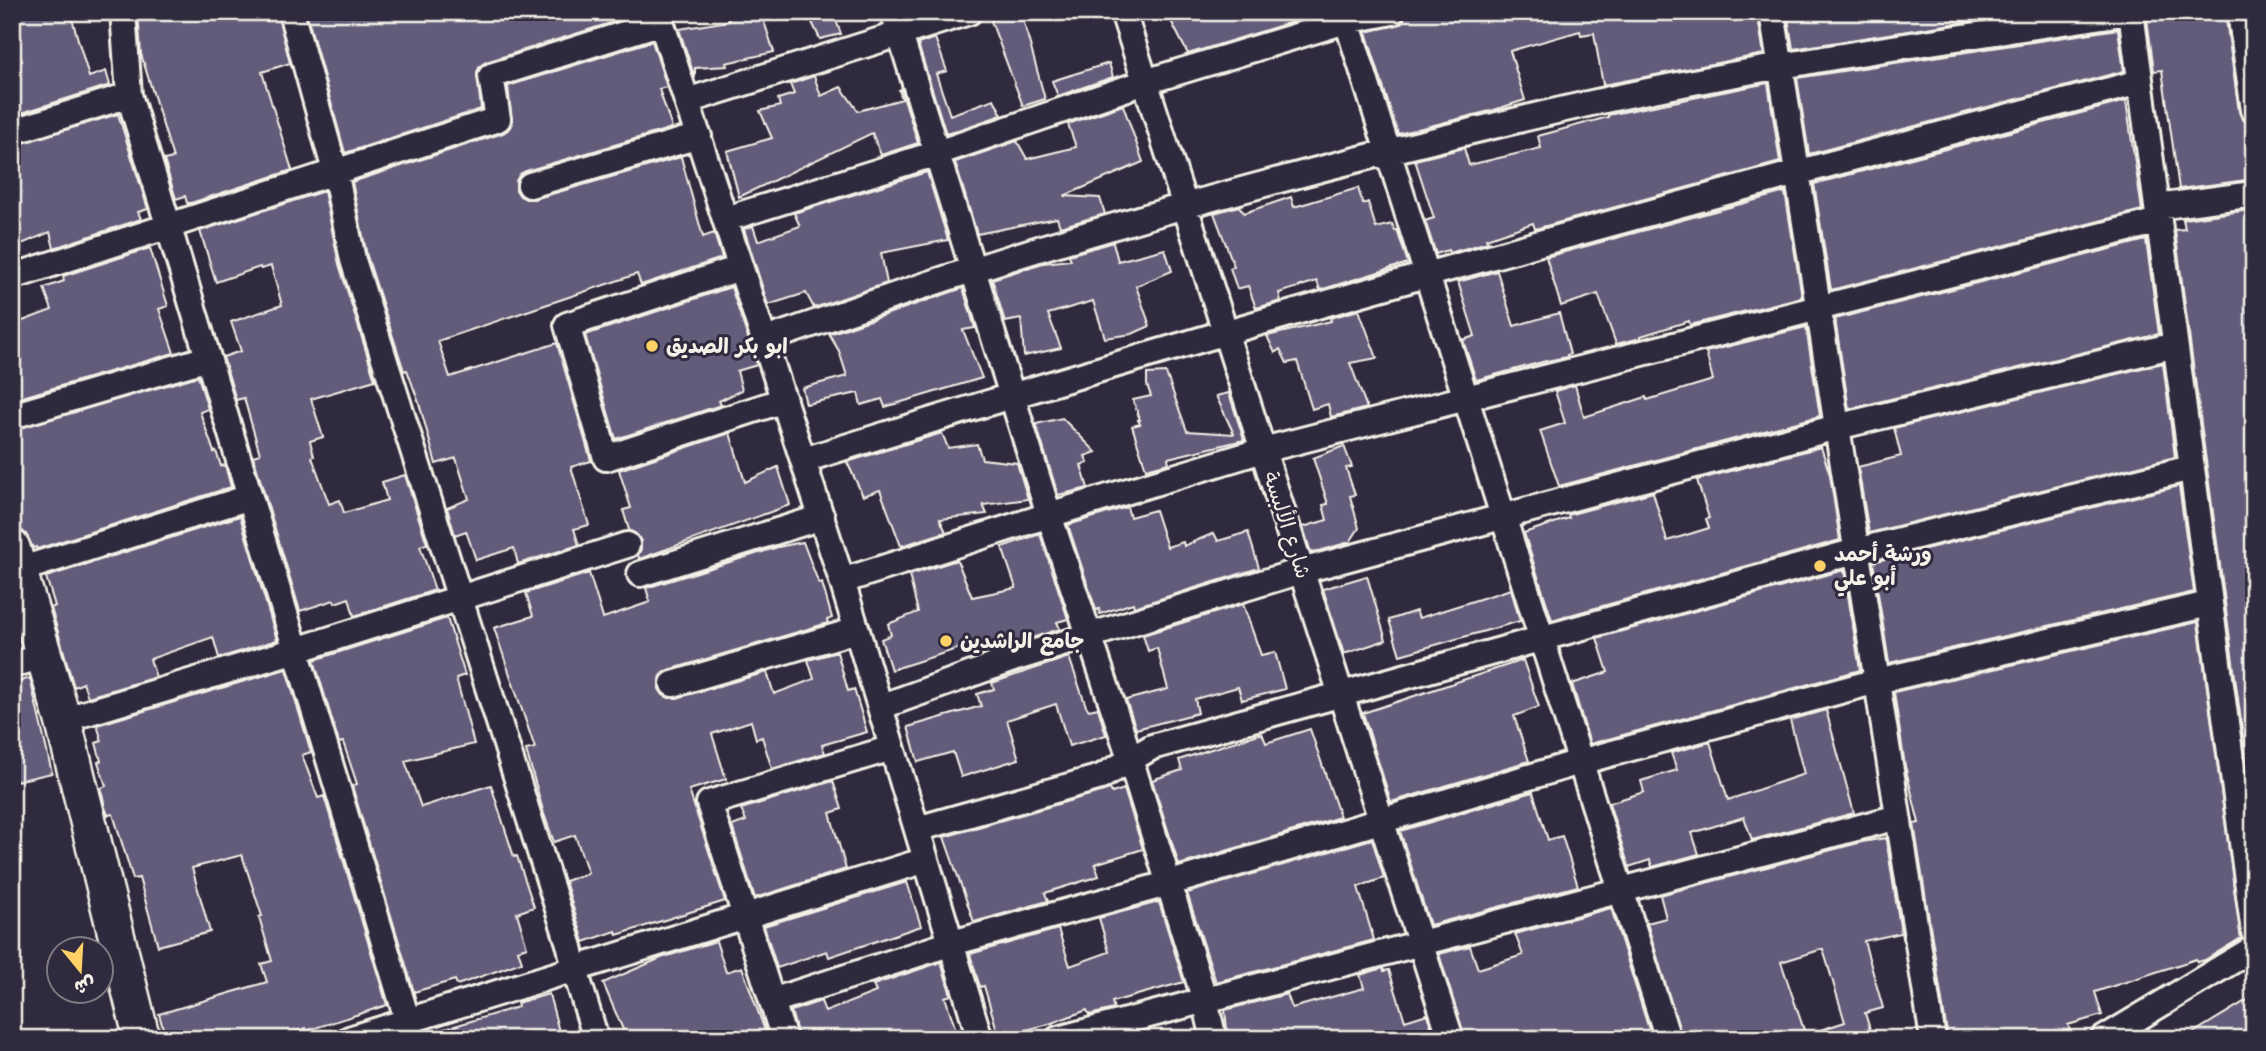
<svg xmlns="http://www.w3.org/2000/svg" width="2266" height="1051" font-family="'Shantell Sans','Playpen Sans Arabic',sans-serif">
  <rect width="100%" height="100%" fill="#2f2a3d"/>
  <filter id="ink" filterUnits="userSpaceOnUse"><feTurbulence type="fractalNoise" baseFrequency=".0143" numOctaves="2"/><feDisplacementMap in="SourceGraphic" scale="14" xChannelSelector="R" yChannelSelector="G"/><feConvolveMatrix kernelMatrix="1 2 1 2 8 2 1 2 1" color-interpolation-filters="sRGB"/></filter>
  <g filter="url(#ink)">
    <path fill="#625c7a" stroke="#f4f1e8" stroke-width="2" d="M 12,12 L 70,12 L 89,77 L 106,71 L 110,85 L 12,116 L 12,64 L 22,61 L 12,30 Z
      M 138,12 L 277,12 L 290,63 L 262,72 L 292,170 L 191,203 L 187,203 L 185,196 L 176,199 L 164,160 L 173,158 L 141,54 Z
      M 306,12 L 635,12 L 636,15 L 486,62 L 480,66 L 477,72 L 481,109 L 345,153 Z
      M 726,12 L 761,12 L 774,52 L 726,63 L 727,66 L 695,68 L 695,78 L 679,29 L 729,21 Z
      M 833,12 L 841,34 L 820,39 L 811,20 Z
      M 1007,12 L 1021,12 L 1045,99 L 1023,106 L 991,21 Z
      M 1189,12 L 1287,12 L 1292,22 L 1188,54 L 1170,19 Z
      M 1406,12 L 1757,12 L 1764,54 L 1603,85 L 1594,33 L 1581,35 L 1580,31 L 1510,51 L 1525,100 L 1494,110 L 1398,134 L 1366,32 L 1401,24 Z
      M 1787,12 L 2028,12 L 1793,49 Z
      M 2184,12 L 2225,12 L 2239,112 L 2242,119 L 2248,123 L 2254,179 L 2179,189 L 2162,70 L 2154,71 L 2147,19 Z
      M 2118,29 L 2124,71 L 1809,154 L 1797,78 Z
      M 935,38 L 947,71 L 936,74 L 950,115 L 994,99 L 1002,115 L 946,134 L 918,44 Z
      M 652,41 L 667,87 L 659,89 L 672,128 L 526,171 L 520,174 L 516,181 L 516,190 L 520,196 L 526,199 L 534,199 L 681,157 L 703,237 L 714,233 L 722,258 L 641,285 L 637,274 L 438,341 L 450,377 L 557,343 L 591,461 L 571,467 L 589,525 L 574,529 L 579,545 L 518,564 L 514,548 L 476,560 L 466,531 L 455,535 L 447,508 L 469,499 L 456,458 L 436,464 L 419,403 L 407,370 L 404,371 L 367,256 L 352,182 L 503,133 L 509,129 L 512,123 L 508,86 Z
      M 1109,63 L 1113,77 L 1058,96 L 1052,81 Z
      M 814,76 L 821,96 L 841,87 L 858,111 L 902,99 L 899,90 L 901,89 L 918,143 L 881,155 L 872,133 L 739,197 L 727,151 L 772,138 L 760,111 L 780,106 L 778,99 L 794,94 L 790,84 Z
      M 1768,83 L 1780,162 L 1535,229 L 1533,223 L 1486,239 L 1488,242 L 1449,253 L 1448,250 L 1436,254 L 1425,221 L 1434,218 L 1415,160 L 1464,148 L 1469,165 L 1541,148 L 1538,136 L 1608,117 L 1608,115 Z
      M 2126,101 L 2142,210 L 1831,290 L 1814,184 Z
      M 1123,105 L 1143,162 L 1064,196 L 1100,198 L 1105,214 L 1060,227 L 1057,218 L 977,234 L 955,162 L 1017,141 L 1027,159 L 1076,147 L 1068,124 Z
      M 118,114 L 148,209 L 138,212 L 141,219 L 54,248 L 50,232 L 12,248 L 12,146 Z
      M 927,172 L 948,240 L 881,253 L 887,283 L 814,308 L 806,293 L 768,305 L 744,229 L 753,226 L 758,241 L 800,226 L 794,213 Z
      M 1358,188 L 1363,204 L 1368,202 L 1376,228 L 1392,224 L 1395,231 L 1397,230 L 1408,263 L 1320,290 L 1317,281 L 1279,293 L 1281,301 L 1256,308 L 1248,286 L 1237,289 L 1230,268 L 1234,266 L 1214,213 L 1239,206 L 1244,213 L 1291,197 L 1294,207 Z
      M 324,191 L 339,264 L 375,380 L 311,399 L 323,437 L 310,441 L 314,456 L 312,457 L 329,504 L 340,500 L 344,513 L 387,500 L 382,482 L 405,475 L 427,544 L 420,546 L 435,590 L 354,616 L 349,598 L 335,603 L 334,600 L 300,611 L 253,456 L 260,454 L 244,398 L 236,400 L 223,357 L 241,351 L 231,322 L 282,305 L 271,266 L 261,269 L 260,267 L 216,282 L 200,231 Z
      M 1785,192 L 1802,297 L 1690,325 L 1689,321 L 1641,336 L 1641,338 L 1616,344 L 1598,294 L 1561,306 L 1546,257 Z
      M 2250,210 L 2254,236 L 2254,818 L 2175,230 L 2185,229 L 2183,219 Z
      M 2146,240 L 2159,334 L 1849,409 L 1835,319 Z
      M 1113,242 L 1118,261 L 1165,249 L 1172,271 L 1136,286 L 1150,326 L 1132,334 L 1105,338 L 1093,301 L 1048,314 L 1061,348 L 1024,356 L 1021,319 L 1005,322 L 992,279 L 1043,263 L 1071,260 L 1069,255 Z
      M 150,248 L 168,306 L 159,309 L 174,353 L 12,400 L 12,325 L 52,310 L 44,288 L 64,281 L 63,276 Z
      M 1497,271 L 1514,326 L 1559,313 L 1570,354 L 1567,355 L 1567,357 L 1546,361 L 1476,380 L 1463,340 L 1475,336 L 1458,282 Z
      M 731,287 L 757,365 L 737,371 L 742,390 L 719,401 L 721,405 L 616,439 L 585,335 Z
      M 963,288 L 975,328 L 963,330 L 982,378 L 885,407 L 882,399 L 861,405 L 858,393 L 806,404 L 802,388 L 847,376 L 839,351 L 829,334 Z
      M 1359,310 L 1377,358 L 1350,363 L 1367,408 L 1331,417 L 1328,404 L 1312,409 L 1297,361 L 1287,363 L 1280,349 L 1275,353 L 1267,336 L 1331,321 L 1330,318 Z
      M 1806,327 L 1820,416 L 1559,486 L 1540,431 L 1565,423 L 1555,391 L 1575,385 L 1584,417 L 1646,397 L 1647,400 L 1713,380 L 1706,352 Z
      M 2163,363 L 2175,457 L 1869,533 L 1858,467 L 1901,456 L 1894,428 Z
      M 1166,373 L 1187,431 L 1234,434 L 1216,396 L 1229,393 L 1244,440 L 1168,458 L 1169,463 L 1146,469 L 1132,426 L 1140,424 L 1138,420 L 1140,420 L 1133,400 L 1151,396 L 1147,385 L 1147,374 Z
      M 198,376 L 208,409 L 200,412 L 214,452 L 216,451 L 221,466 L 225,465 L 231,487 L 37,549 L 36,547 L 33,548 L 26,534 L 21,530 L 12,503 L 12,430 Z
      M 1062,418 L 1096,452 L 1085,456 L 1088,463 L 1081,465 L 1088,488 L 1058,495 L 1036,424 Z
      M 730,433 L 745,482 L 778,467 L 790,505 L 639,559 L 638,555 L 641,549 L 641,541 L 636,534 L 629,530 L 623,510 L 631,508 L 619,470 Z
      M 942,433 L 948,448 L 977,444 L 982,459 L 1017,463 L 1028,499 L 983,505 L 987,514 L 940,519 L 946,532 L 901,546 L 880,490 L 863,496 L 847,462 Z
      M 1344,446 L 1352,467 L 1346,468 L 1355,495 L 1350,496 L 1359,528 L 1350,542 L 1311,553 L 1303,527 L 1327,520 L 1323,505 L 1328,504 L 1313,458 Z
      M 1821,447 L 1830,475 L 1840,540 L 1552,620 L 1524,533 L 1569,518 L 1568,515 L 1653,492 L 1667,541 L 1709,528 L 1706,519 L 1709,518 L 1697,480 Z
      M 2179,486 L 2194,592 L 1889,663 L 1873,562 Z
      M 1127,507 L 1130,517 L 1155,510 L 1167,547 L 1183,542 L 1184,546 L 1214,533 L 1218,541 L 1248,532 L 1259,568 L 1134,607 L 1133,603 L 1100,614 L 1099,609 L 1096,610 L 1068,525 Z
      M 240,516 L 277,640 L 219,658 L 213,637 L 150,659 L 156,677 L 88,697 L 83,683 L 74,687 L 51,608 L 55,606 L 46,577 Z
      M 1040,534 L 1068,619 L 1057,622 L 1060,629 L 982,654 L 980,648 L 965,653 L 963,647 L 891,670 L 881,639 L 891,635 L 888,624 L 918,612 L 909,575 L 957,560 L 972,597 L 1016,588 L 1002,547 Z
      M 803,542 L 819,584 L 822,583 L 832,618 L 827,620 L 828,623 L 669,670 L 663,673 L 659,680 L 659,689 L 663,695 L 669,698 L 677,698 L 767,672 L 774,694 L 814,679 L 808,660 L 837,652 L 848,691 L 854,689 L 867,732 L 822,745 L 825,753 L 772,769 L 762,737 L 756,739 L 751,721 L 712,734 L 726,779 L 689,790 L 725,901 L 617,935 L 616,931 L 584,942 L 565,881 L 588,873 L 575,835 L 554,842 L 544,814 L 526,750 L 535,748 L 494,628 L 533,616 L 526,593 L 589,573 L 603,618 L 650,602 L 646,588 L 778,547 Z
      M 1844,570 L 1860,670 L 1590,744 L 1572,684 L 1608,672 L 1597,638 Z
      M 1367,576 L 1386,640 L 1344,654 L 1323,589 Z
      M 1511,589 L 1520,621 L 1400,655 L 1389,620 L 1416,611 L 1419,618 Z
      M 1243,604 L 1261,655 L 1275,652 L 1285,689 L 1242,700 L 1238,687 L 1195,699 L 1198,713 L 1136,729 L 1126,700 L 1168,689 L 1157,648 L 1148,651 L 1143,635 Z
      M 447,618 L 465,675 L 456,678 L 474,744 L 405,761 L 421,807 L 491,785 L 514,857 L 517,856 L 534,907 L 517,913 L 527,947 L 518,950 L 522,962 L 457,985 L 455,980 L 414,992 L 352,786 L 357,784 L 343,742 L 339,743 L 314,660 Z
      M 2198,622 L 2241,938 L 2205,960 L 2197,962 L 2196,959 L 2095,992 L 2102,1015 L 2068,1025 L 2070,1031 L 2044,1039 L 1948,1039 L 1914,824 L 1919,823 L 1905,766 L 1894,692 Z
      M 1069,657 L 1086,706 L 1089,710 L 1098,708 L 1106,735 L 1069,746 L 1056,704 L 1007,720 L 1019,759 L 961,777 L 953,752 L 918,762 L 908,727 L 981,706 L 977,694 L 994,689 L 992,683 Z
      M 1523,660 L 1539,707 L 1514,716 L 1529,761 L 1391,802 L 1363,713 Z
      M 286,669 L 311,752 L 302,755 L 318,798 L 324,796 L 387,1005 L 306,1031 L 306,1028 L 272,1039 L 166,1039 L 159,1014 L 267,982 L 261,964 L 272,961 L 259,917 L 262,916 L 242,855 L 192,868 L 210,932 L 158,946 L 139,878 L 133,879 L 113,814 L 108,815 L 105,807 L 101,788 L 106,786 L 98,762 L 101,761 L 96,743 L 102,741 L 97,725 Z
      M 30,678 L 52,773 L 12,782 L 12,684 Z
      M 1826,710 L 1854,813 L 1752,840 L 1744,817 L 1692,833 L 1699,854 L 1652,867 L 1650,860 L 1629,867 L 1609,803 L 1644,792 L 1641,781 L 1677,770 L 1671,753 L 1710,742 L 1728,800 L 1804,774 L 1790,720 Z
      M 1310,729 L 1340,817 L 1179,865 L 1152,780 L 1182,770 L 1179,760 L 1208,750 L 1262,733 L 1266,743 Z
      M 833,781 L 842,809 L 830,813 L 846,869 L 755,898 L 732,826 L 746,821 L 741,809 Z
      M 1110,789 L 1112,793 L 1124,789 L 1143,849 L 1095,864 L 1099,876 L 1045,893 L 1048,901 L 974,922 L 944,837 Z
      M 1533,792 L 1548,840 L 1562,836 L 1578,886 L 1430,925 L 1400,831 Z
      M 1886,838 L 1901,933 L 1864,941 L 1883,1008 L 1865,1013 L 1873,1039 L 1808,1039 L 1808,1034 L 1845,1022 L 1823,949 L 1781,962 L 1805,1033 L 1788,1039 L 1682,1039 L 1647,923 L 1666,918 L 1660,895 L 1862,842 Z
      M 1372,839 L 1384,878 L 1358,887 L 1374,940 L 1216,982 L 1187,893 Z
      M 907,882 L 921,926 L 829,957 L 827,951 L 777,968 L 764,926 Z
      M 1159,902 L 1184,982 L 1112,1002 L 1114,1009 L 1089,1015 L 1087,1010 L 1049,1024 L 999,1037 L 984,986 L 980,987 L 970,954 L 1058,929 L 1070,966 L 1109,952 L 1099,918 Z
      M 1611,908 L 1652,1039 L 1535,1039 L 1534,1030 L 1503,1039 L 1465,1039 L 1439,954 L 1470,946 L 1478,969 L 1523,955 L 1515,934 Z
      M 716,941 L 726,972 L 742,967 L 768,1039 L 627,1039 L 603,983 L 661,958 Z
      M 941,962 L 951,995 L 945,997 L 959,1039 L 815,1039 L 814,1032 L 798,1036 L 791,1011 L 821,1001 L 825,1012 L 876,992 L 873,985 Z
      M 1383,968 L 1384,971 L 1389,970 L 1405,1021 L 1427,1014 L 1435,1039 L 1228,1039 L 1225,1010 L 1287,994 L 1292,1008 L 1364,988 L 1360,975 Z
      M 549,994 L 561,1039 L 431,1039 L 431,1033 L 518,1007 L 517,1003 Z
      M 2254,997 L 2254,1039 L 2183,1039 L 2244,1002 Z"/>
    <g fill="none" stroke-linecap="round" stroke-linejoin="round">
      <defs>
        <path id="minor" d="M 123,12 L 129,95 L 413,1039
          M 291,12 L 335,171 L 353,260 L 570,947 L 575,970 L 596,1039
          M 658,12 L 842,581 L 980,1039
          M 893,12 L 1049,515 L 1131,761 L 1205,1001 L 1214,1039
          M 1123,12 L 1451,1039
          M 1344,12 L 1668,1039
          M 1772,12 L 1933,1039
          M 2131,12 L 2254,932
          M 2240,12 L 2254,110
          M 687,101 L 969,12
          M 12,132 L 129,95
          M 530,185 L 699,136
          M 2157,207 L 2254,194
          M 726,219 L 937,153 L 1145,82 L 1346,21 L 1392,12
          M 740,268 L 567,325 L 606,458 L 784,400
          M 12,277 L 498,119 L 491,76 L 662,22
          M 765,340 C 834,317 902,292 972,270 C 1167,207 1366,155 1565,109 C 1751,66 1940,41 2129,12
          M 12,416 L 208,358
          M 804,460 C 1245,321 1692,199 2140,82
          M 19,570 L 250,497
          M 640,574 L 822,517
          M 842,581 L 1049,515 L 1263,450 L 2159,221
          M 12,665 L 44,656
          M 673,684 L 857,630
          M 880,707 L 1016,658 L 1301,571 L 1837,427 L 2175,345
          M 63,720 L 296,650 L 627,545
          M 917,829 L 1101,777 L 1152,747 L 1856,551 L 2191,468
          M 772,1001 L 952,943 L 1167,884 L 1580,762 L 1877,681 L 2209,604
          M 349,1039 L 926,860
          M 784,1039 L 709,803 L 892,748
          M 1058,1039 L 1898,817
          M 2103,1039 L 2254,948"/>
        <path id="secondary" d="M 12,548 L 63,720 L 142,1039"/>
      </defs>
      <use href="#minor" stroke="#f4f1e8" stroke-width="30"/>
      <use href="#secondary" stroke="#f4f1e8" stroke-width="40"/>
      <use href="#minor" stroke="#2f2a3d" stroke-width="24"/>
      <use href="#secondary" stroke="#2f2a3d" stroke-width="35"/>
    </g>
  </g>
  <g fill="#ffd166" stroke="#2f2a3d" stroke-width="2.5">
    <circle cx="652" cy="346" r="7"/>
    <circle cx="1820" cy="566" r="7"/>
    <circle cx="946" cy="641" r="7"/>
  </g>
  <g text-anchor="middle" dominant-baseline="central" stroke-width="6" stroke-linejoin="round" paint-order="stroke">
    <g font-size="21" font-weight="bold" fill="#f4f1e8" stroke="#2f2a3d" text-anchor="start">
      <text x="666" y="346">ابو بكر الصديق</text>
      <text x="1834" y="554">ورشة أحمد<tspan x="1834" dy="24">أبو علي</tspan></text>
      <text x="960" y="641">جامع الراشدين</text>
    </g>
    <g font-size="21" fill="#f4f1e8" stroke="#2f2a3d">
      <text transform="translate(1287 525) rotate(72)">شارع الألبسة</text>
    </g>
  </g>
  <rect width="2266" height="1051" fill="none" stroke="#2f2a3d" stroke-width="42"/>
  <rect x="21" y="21" width="2224" height="1009" fill="none" stroke="#f4f1e8" stroke-width="2.5" filter="url(#ink)"/>
  <g transform="translate(80 970) rotate(162)"><circle r="33" fill="#2f2a3d" stroke="#7e7a81" stroke-width="2"/>
  <path d="M0-5L12 26L0 18L-12 26Z" fill="#ffd166"/>
  <text y="-10" font-size="19" font-weight="bold" text-anchor="middle" fill="#f4f1e8">ش</text>
  </g>
</svg>
